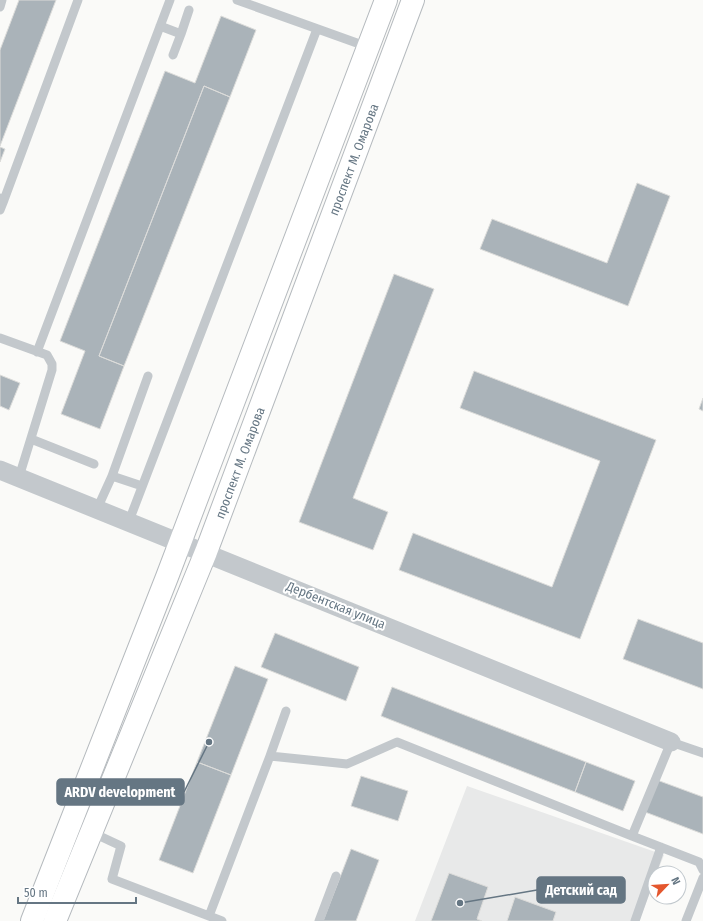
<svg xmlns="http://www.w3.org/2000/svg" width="703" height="921" font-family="'Fira Sans Condensed',sans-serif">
  <rect width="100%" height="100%" fill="#fafaf8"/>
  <path fill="#e8e9e9" d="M 467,786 L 664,855 L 657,873 L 655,873 L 655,880 L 639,921 L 415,921 Z"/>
  <path fill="#aab3b9" stroke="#dcdcda" d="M 19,0 L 56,0 L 0,146 L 0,50 Z
    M 221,16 L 256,30 L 230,97 L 204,86 L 99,356 L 124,366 L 100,429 L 61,414 L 85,351 L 60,341 L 165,71 L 195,83 Z
    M 204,86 L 230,97 L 124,366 L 99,356 Z
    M 0,147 L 5,149 L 0,162 Z
    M 637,183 L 670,196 L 628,306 L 480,249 L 492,219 L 607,263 Z
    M 394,274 L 434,289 L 353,498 L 388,512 L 373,550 L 299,522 Z
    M 474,371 L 656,440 L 580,639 L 399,570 L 413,533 L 552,587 L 600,461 L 460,408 Z
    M 0,375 L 20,383 L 9,410 L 0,406 Z
    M 703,398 L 703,411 L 699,409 Z
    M 638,619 L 703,643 L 703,689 L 623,659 Z
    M 275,633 L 359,667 L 346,701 L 261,667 Z
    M 235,666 L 268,679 L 231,775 L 197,762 Z
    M 392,687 L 586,762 L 575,792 L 381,716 Z
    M 197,762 L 231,775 L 193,873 L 159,860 Z
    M 586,762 L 635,781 L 623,811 L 575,792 Z
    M 361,776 L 408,791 L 398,821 L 351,806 Z
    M 657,780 L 703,797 L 703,834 L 645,812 Z
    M 351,849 L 379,860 L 356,921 L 323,921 Z
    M 449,873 L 488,887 L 477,919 L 482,921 L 431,921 Z
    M 515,897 L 556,912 L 553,921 L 507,921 Z"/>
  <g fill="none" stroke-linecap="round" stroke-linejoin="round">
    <defs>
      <g id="primary">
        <path d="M 32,921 L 167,577 L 386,0"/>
        <path id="s1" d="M 55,921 L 206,552 L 413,0"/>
      </g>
    </defs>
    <use href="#primary" stroke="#b5babe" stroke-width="24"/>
    <path stroke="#c3c8cc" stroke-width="9" d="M 237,0 L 368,47
      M 0,7 L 2,0
      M 160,26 L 181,34 L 189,10
      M 173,55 L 181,34
      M 0,198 L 4,200 L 78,0
      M 0,210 L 4,200
      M 0,338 L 47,355 L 52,364 L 52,370 L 19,477
      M 37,352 L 170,0
      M 31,439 L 94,464
      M 112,476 L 148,376
      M 97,509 L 112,476 L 142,486
      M 129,521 L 317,29
      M 270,756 L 286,711
      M 91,832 L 121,846 L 112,879 L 209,916
      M 632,836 L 699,862 L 703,870
      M 222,921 L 209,916 L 270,756 L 347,764 L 397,742 L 632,836 L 671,742 L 703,753
      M 319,921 L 336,876
      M 635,921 L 661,847
      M 686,921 L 703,878"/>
    <path stroke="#c3c8cc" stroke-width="19" d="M 0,470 L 671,742"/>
    <use href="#primary" stroke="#fff" stroke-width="22"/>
  </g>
  <g text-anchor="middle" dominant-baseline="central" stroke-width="4" stroke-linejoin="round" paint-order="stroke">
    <g font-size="13" fill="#657683" stroke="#fff">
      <text stroke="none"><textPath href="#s1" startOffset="818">проспект М. Омарова</textPath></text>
      <text stroke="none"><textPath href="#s1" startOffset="494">проспект М. Омарова</textPath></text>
      <text transform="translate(336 605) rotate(22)">Дербентская улица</text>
    </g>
  </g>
  <path fill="none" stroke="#657683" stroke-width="1.5" d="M209 742L184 792M460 903L537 890"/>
  <g fill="#657683" stroke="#fff" stroke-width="1.5">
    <circle cx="209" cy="742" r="4"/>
    <circle cx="460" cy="903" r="4"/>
  </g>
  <g fill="#657683" stroke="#657683" stroke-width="1.5">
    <rect x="57" y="779" width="127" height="26" rx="4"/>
    <rect x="537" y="877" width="88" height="26" rx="4"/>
  </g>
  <g font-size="14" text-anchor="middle" font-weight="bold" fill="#fff">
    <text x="120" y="797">ARDV development</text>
    <text x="581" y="895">Детский сад</text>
  </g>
  <g transform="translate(667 885) rotate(65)"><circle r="19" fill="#ffffff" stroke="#c1c8cd"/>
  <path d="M0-3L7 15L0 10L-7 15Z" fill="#e4572e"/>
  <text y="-6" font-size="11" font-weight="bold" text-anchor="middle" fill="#657683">N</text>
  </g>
  <path d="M18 897v6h118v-6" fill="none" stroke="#657683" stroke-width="2"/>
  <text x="24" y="897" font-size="12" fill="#657683" stroke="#ffffff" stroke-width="3" paint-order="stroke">50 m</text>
</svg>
